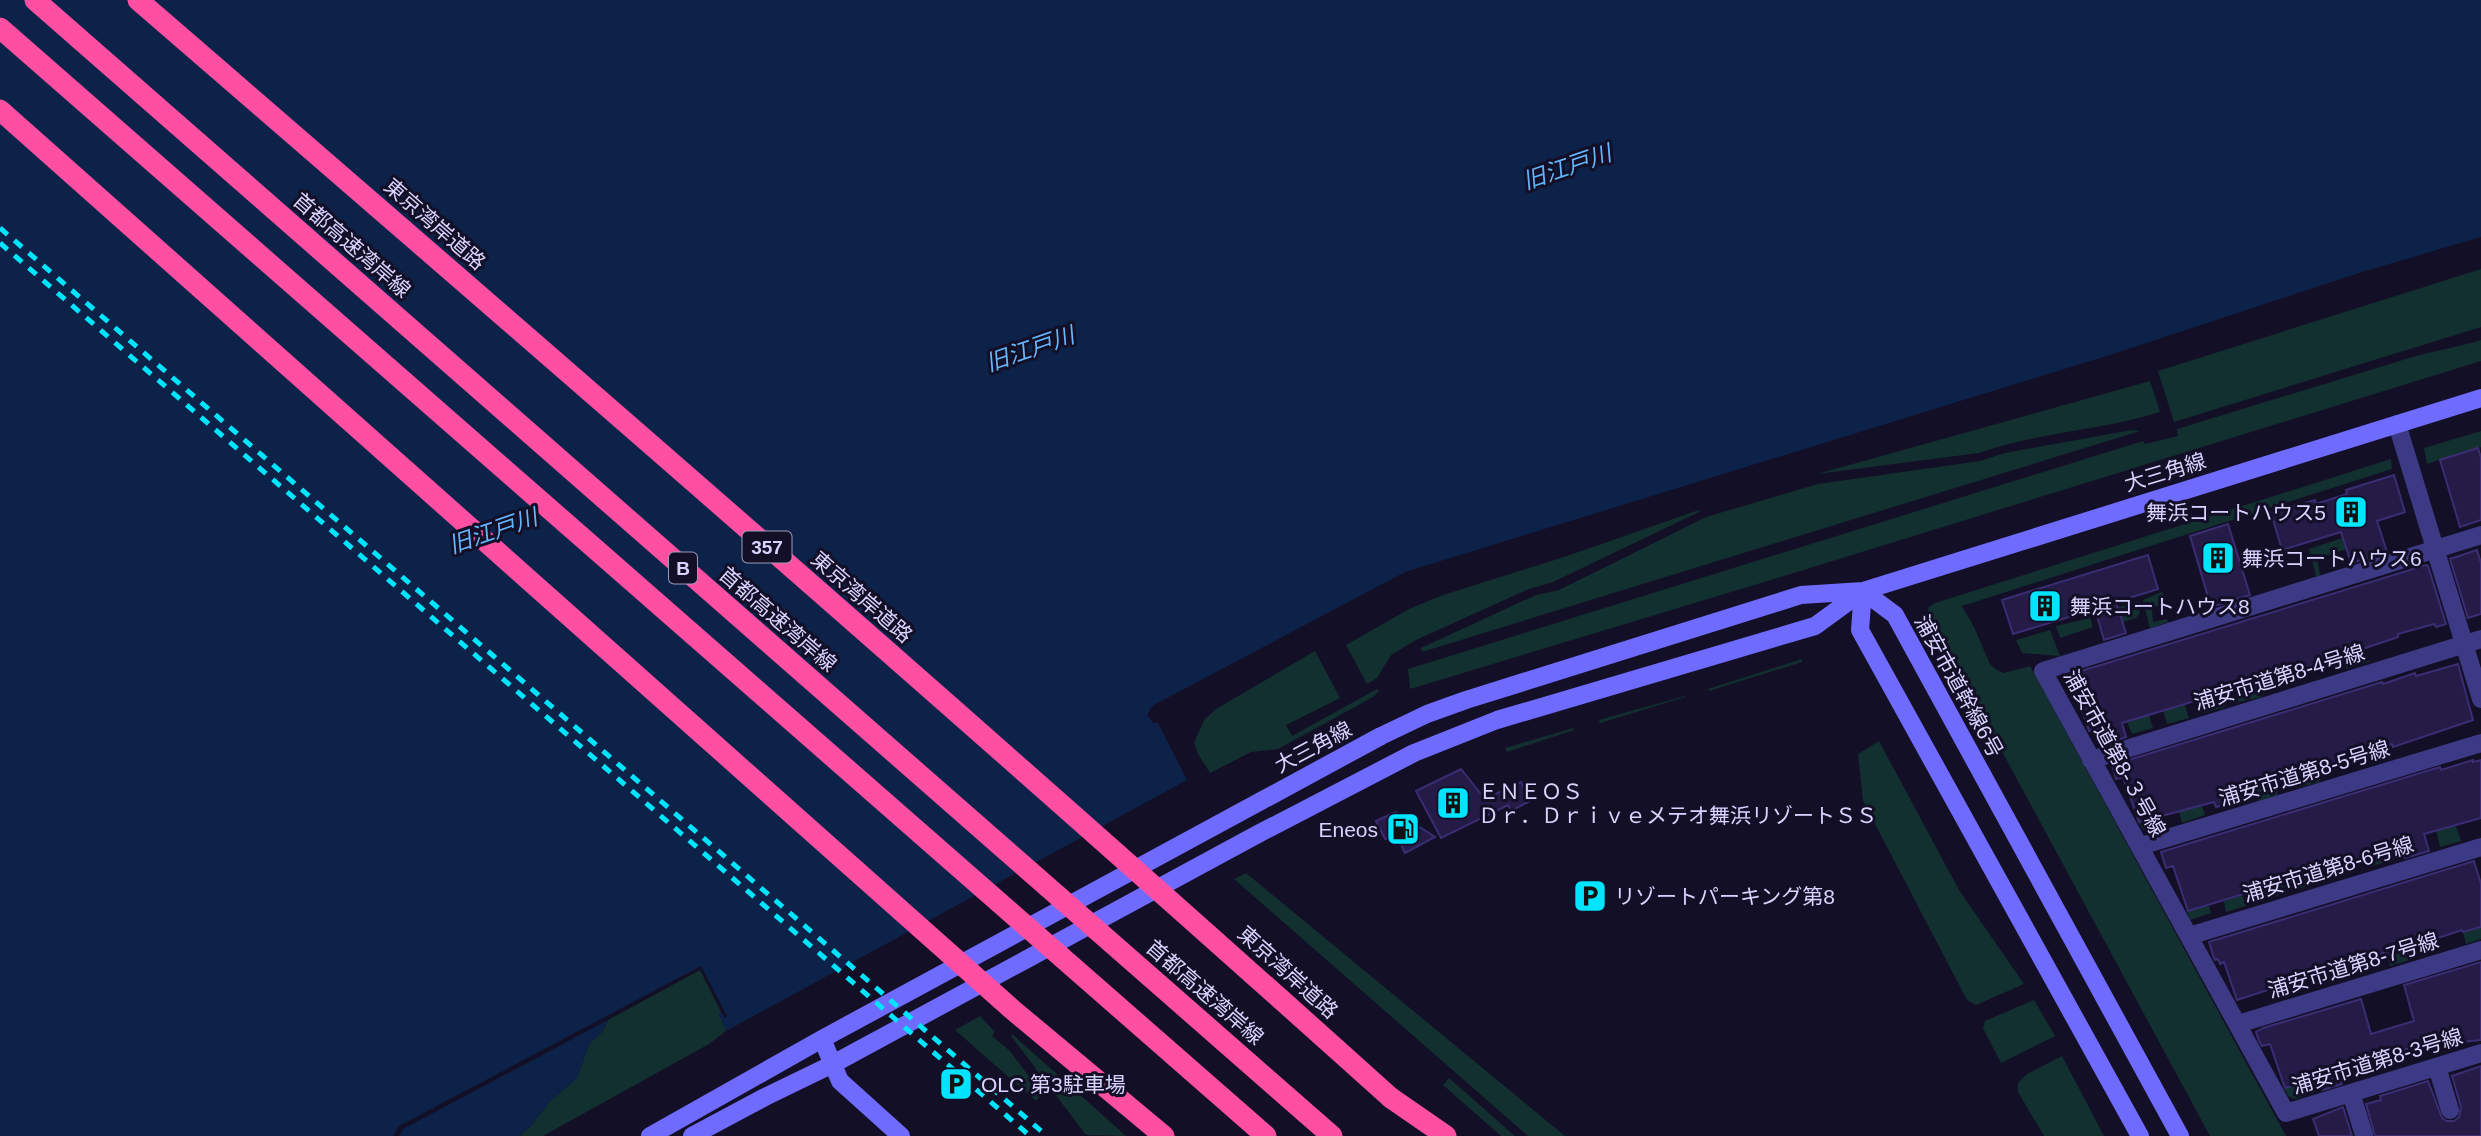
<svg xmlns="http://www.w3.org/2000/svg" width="2481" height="1136" font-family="Helvetica,'Noto Sans JP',sans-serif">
  <rect width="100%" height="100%" fill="#130f26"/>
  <path fill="#12302f" d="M 2481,269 L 2481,327 L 2174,422 L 2158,371 Z
    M 2481,340 L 2481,361 L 1784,576 L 1410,689 L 1408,669 L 2143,441 L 2145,444 L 2178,436 L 2177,429 L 2416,356 C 2437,350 2459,347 2481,340 Z
    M 2150,381 L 2160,412 C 2101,431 2037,432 1979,453 L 1817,474 Z
    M 2132,430 L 2140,431 L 1422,652 L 1421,648 L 1536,595 L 1559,590 L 1706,517 L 1818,484 L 1980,461 L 2005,453 Z
    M 2481,431 L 2481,447 L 2427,464 L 2424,448 Z
    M 2391,459 L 2392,469 L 1962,606 L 1973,625 L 1990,664 L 1997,670 L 2004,673 L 2030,666 L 2286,1136 L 2210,1136 L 1927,613 L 1929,607 L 1935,603 Z
    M 1699,510 L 1699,512 L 1553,582 L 1529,589 L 1416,640 L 1391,655 L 1377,678 L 1367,684 L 1346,645 L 1409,609 L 1443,595 L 1564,557 Z
    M 2342,538 L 2347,549 L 2317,558 L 2320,576 L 2316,576 L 2309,549 Z
    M 2162,592 L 2166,603 L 2152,608 L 2153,622 L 2167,619 L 2168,622 L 2150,628 L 2143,600 Z
    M 2137,601 L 2140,613 L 2136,618 L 2103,628 L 2098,615 Z
    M 2090,618 L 2093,627 L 2060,638 L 2056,626 Z
    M 2050,630 L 2060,656 L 2022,653 L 2016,640 Z
    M 2364,648 L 2369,662 L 2346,668 L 2342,654 Z
    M 1315,651 L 1340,698 L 1286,725 L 1292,736 L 1377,689 L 1379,691 L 1373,697 L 1278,749 L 1251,752 L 1210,773 L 1198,754 L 1194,743 L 1204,720 L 1216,709 Z
    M 1802,659 L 1802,662 L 1709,691 L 1708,689 Z
    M 2257,681 L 2261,697 L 2239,702 L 2235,687 Z
    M 2221,692 L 2225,707 L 2203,713 L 2199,699 Z
    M 1685,696 L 1685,697 L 1600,723 L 1599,720 Z
    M 2184,703 L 2189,718 L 2167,724 L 2163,710 Z
    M 2149,715 L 2153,728 L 2132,734 L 2127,722 Z
    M 1573,728 L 1574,730 L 1507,752 L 1505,748 Z
    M 1879,741 L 1959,890 L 2024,984 L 1976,1005 L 1967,1000 L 1863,801 L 1858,754 Z
    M 2317,769 L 2320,782 L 2296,788 L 2292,776 Z
    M 2274,782 L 2278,795 L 2258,801 L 2253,788 Z
    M 2202,806 L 2205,815 L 2182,823 L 2179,812 Z
    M 2159,817 L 2160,817 L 2163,829 L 2151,833 L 2142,829 L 2139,823 L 2147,820 L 2148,824 L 2159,821 Z
    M 2456,826 L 2461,841 L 2440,847 L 2436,831 Z
    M 2390,849 L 2393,860 L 2369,867 L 2366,857 Z
    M 2317,871 L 2321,882 L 2298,889 L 2294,878 Z
    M 1246,873 L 1565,1136 L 1528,1136 L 1234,879 Z
    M 2282,882 L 2286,893 L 2263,900 L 2259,889 Z
    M 2242,895 L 2246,906 L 2226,912 L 2224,901 Z
    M 2208,904 L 2211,913 L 2190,920 L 2187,911 Z
    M 2481,927 L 2481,939 L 2466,944 L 2463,932 Z
    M 2412,947 L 2416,958 L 2390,966 L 2387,955 Z
    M 700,970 L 721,1012 L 719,1014 L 726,1031 L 709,1044 L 543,1136 L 519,1136 L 530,1127 L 549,1102 L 577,1078 L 589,1044 L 602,1032 L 608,1020 Z
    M 2034,1000 L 2055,1036 L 2001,1063 L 1983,1028 L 1985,1021 Z
    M 980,1016 L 995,1032 L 992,1036 L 1010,1051 L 1042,1094 L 1036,1101 L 955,1030 Z
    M 1012,1034 L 1126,1136 L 1086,1135 L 1011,1036 Z
    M 2062,1056 L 2104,1136 L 2044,1136 L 2018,1092 L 2018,1083 L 2027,1074 Z
    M 1449,1078 L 1515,1136 L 1501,1136 L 1443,1085 Z
    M 2310,1081 L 2313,1093 L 2295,1099 L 2288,1096 L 2284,1089 Z"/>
  <path fill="#0c2248" d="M 0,0 L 2481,0 L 2481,237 L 2362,272 L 2113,354 L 1405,572 L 1152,706 L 1147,715 L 1153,723 L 1158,723 L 1187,780 L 726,1031 L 719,1014 L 721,1012 L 725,1018 L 727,1016 L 701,966 L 399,1126 L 393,1136 L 0,1136 Z
    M 608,1020 L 602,1032 L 589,1044 L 577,1078 L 549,1102 L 530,1127 L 519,1136 L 399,1136 L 403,1129 Z"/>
  <path fill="#241b47" stroke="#3b2d73" stroke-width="2" d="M 2478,448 L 2481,458 L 2481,520 L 2460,527 L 2440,460 Z
    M 2394,475 L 2405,512 L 2377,521 L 2387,552 L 2351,563 L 2341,532 L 2282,550 L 2271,513 L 2315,500 L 2316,504 L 2347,494 L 2346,490 Z
    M 2228,524 L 2250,595 L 2211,607 L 2190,536 Z
    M 2477,550 L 2481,563 L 2481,614 L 2468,618 L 2450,559 Z
    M 2148,555 L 2158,589 L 2116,602 L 2126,633 L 2104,640 L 2095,609 L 2013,634 L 2002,600 Z
    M 2426,565 L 2428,566 L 2446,624 L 2436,627 L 2434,624 L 2398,634 L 2398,637 L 2330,660 L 2122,723 L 2126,737 L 2111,742 L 2107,726 L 2089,731 L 2077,694 L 2074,690 L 2070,692 L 2065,676 Z
    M 2458,664 L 2473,720 L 2393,747 L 2392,744 L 2234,794 L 2236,802 L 2216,807 L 2214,802 L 2139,822 L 2123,777 L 2116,779 L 2112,765 L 2382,682 L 2383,684 L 2415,673 L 2416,676 Z
    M 2473,760 L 2473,762 L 2481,760 L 2481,818 L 2424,834 L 2429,851 L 2405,858 L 2401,846 L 2188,911 L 2173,866 L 2166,868 L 2161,852 L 2440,767 L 2441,770 Z
    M 1461,769 L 1485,799 L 1521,782 L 1530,801 L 1511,811 L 1508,805 L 1441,838 L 1416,791 Z
    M 1396,812 L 1435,837 L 1405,853 L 1396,834 L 1385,839 L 1376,821 Z
    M 2474,861 L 2481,884 L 2481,927 L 2463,932 L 2462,930 L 2387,955 L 2386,952 L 2237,1000 L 2224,962 L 2220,964 L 2218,959 L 2215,960 L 2214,958 L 2209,942 Z
    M 2481,962 L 2481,1040 L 2463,1042 L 2461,1034 L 2385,1055 L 2338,1071 L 2342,1084 L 2323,1090 L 2320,1077 L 2285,1088 L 2270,1044 L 2262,1046 L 2259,1041 L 2256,1032 L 2263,1028 L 2361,999 L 2371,1034 L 2414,1021 L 2404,985 Z
    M 2481,1066 L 2481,1136 L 2375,1136 L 2366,1104 L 2381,1100 L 2380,1096 L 2428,1081 L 2442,1118 L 2447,1121 L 2454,1121 L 2459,1117 L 2461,1107 L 2452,1076 Z
    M 2343,1107 L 2352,1136 L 2319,1136 L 2313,1119 Z"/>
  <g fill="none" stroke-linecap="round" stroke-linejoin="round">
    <path stroke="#3d3a85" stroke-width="18" d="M 2397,424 L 2481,699
      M 2481,535 L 2043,671 L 2286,1113 L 2481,1053
      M 2091,760 L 2481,639
      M 2141,846 L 2481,743
      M 2189,936 L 2481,847
      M 2238,1024 L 2481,950
      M 2437,1067 L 2450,1110
      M 2351,1093 L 2364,1135"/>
    <path stroke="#6f6bff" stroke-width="18" d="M 1863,591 L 1895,615 L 2180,1136
      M 1863,591 L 1860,630 L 2140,1136
      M 822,1039 L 840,1081 L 901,1136
      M 650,1136 L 822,1039 L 1381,736 L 1427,714 L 1466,700 L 1801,595 L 1863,591 L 2481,398
      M 692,1136 L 765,1097 L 833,1064 L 1258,834 L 1414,753 L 1497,720 L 1815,626 L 1863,591"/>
    <path stroke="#ff4fa3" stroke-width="21" d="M 1391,1098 L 1446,1136"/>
    <path stroke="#00e5ff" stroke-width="5" stroke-dasharray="10 9" stroke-linecap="butt" d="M 0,228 L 1047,1136
      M 0,243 L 1030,1136"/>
    <path stroke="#ff4fa3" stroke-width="21" d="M 35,0 L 1332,1136
      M 138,0 C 558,363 978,727 1391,1098
      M 0,28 L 1266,1136
      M 0,110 L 1014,1011 L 1164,1136"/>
  </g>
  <defs>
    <symbol id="building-square" viewBox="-11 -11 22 22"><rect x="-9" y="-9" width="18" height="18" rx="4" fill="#00e5ff" stroke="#130f26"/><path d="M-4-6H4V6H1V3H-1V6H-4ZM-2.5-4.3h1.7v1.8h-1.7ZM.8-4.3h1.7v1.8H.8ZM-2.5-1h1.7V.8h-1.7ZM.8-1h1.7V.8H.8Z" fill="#111"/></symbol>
    <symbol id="fuel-square" viewBox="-11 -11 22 22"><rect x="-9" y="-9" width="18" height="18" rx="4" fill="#00e5ff" stroke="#130f26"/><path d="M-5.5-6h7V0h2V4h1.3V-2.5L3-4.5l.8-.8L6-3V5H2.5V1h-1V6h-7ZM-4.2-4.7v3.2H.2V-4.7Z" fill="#111"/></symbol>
    <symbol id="parking-square" viewBox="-11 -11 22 22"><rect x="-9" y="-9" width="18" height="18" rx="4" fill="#00e5ff" stroke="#130f26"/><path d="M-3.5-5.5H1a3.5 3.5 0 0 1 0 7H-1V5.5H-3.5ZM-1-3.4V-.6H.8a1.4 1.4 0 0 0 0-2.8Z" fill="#111"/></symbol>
  </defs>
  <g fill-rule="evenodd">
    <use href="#building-square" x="2332" y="493" width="38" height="38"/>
    <use href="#building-square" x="2199" y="539" width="38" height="38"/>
    <use href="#building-square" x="2026" y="587" width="38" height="38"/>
    <use href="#building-square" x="1434" y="784" width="38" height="38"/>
    <use href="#fuel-square" x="1384" y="810" width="38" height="38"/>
    <use href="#parking-square" x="1571" y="877" width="38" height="38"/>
    <use href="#parking-square" x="937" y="1065" width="38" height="38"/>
  </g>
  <g text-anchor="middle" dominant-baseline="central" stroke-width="6" stroke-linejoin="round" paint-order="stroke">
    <g fill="#130f26" stroke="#9e99be" stroke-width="2">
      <rect x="742.5" y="531.5" width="49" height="31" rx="5"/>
      <rect x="669" y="552.5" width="28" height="31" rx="5"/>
    </g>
    <g font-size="19" font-weight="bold" fill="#d9d4ff">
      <text x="767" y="547">357</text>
      <text x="683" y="568">B</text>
    </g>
    <g font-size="21" fill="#d9d4ff" stroke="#130f26">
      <text transform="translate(435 224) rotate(41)">東京湾岸道路</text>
      <text transform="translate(352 245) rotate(41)">首都高速湾岸線</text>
      <text transform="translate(2165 472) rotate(-17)">大三角線</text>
      <text transform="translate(862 597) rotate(41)">東京湾岸道路</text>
      <text transform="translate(778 619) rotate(41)">首都高速湾岸線</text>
      <text transform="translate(2279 677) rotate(-17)">浦安市道第8-4号線</text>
      <text transform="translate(1959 686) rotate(61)">浦安市道幹線6号</text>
      <text transform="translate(1313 747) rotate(-28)">大三角線</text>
      <text transform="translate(2115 753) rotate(61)">浦安市道第8-３号線</text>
      <text transform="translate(2304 773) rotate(-17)">浦安市道第8-5号線</text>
      <text transform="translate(2328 869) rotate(-17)">浦安市道第8-6号線</text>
      <text transform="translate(2353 965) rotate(-17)">浦安市道第8-7号線</text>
      <text transform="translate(1288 972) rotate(42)">東京湾岸道路</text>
      <text transform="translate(1205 992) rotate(41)">首都高速湾岸線</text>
      <text transform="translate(2377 1061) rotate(-17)">浦安市道第8-3号線</text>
    </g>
    <g font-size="21" fill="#d9d4ff" stroke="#130f26" text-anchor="start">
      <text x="2326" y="512" text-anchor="end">舞浜コートハウス5</text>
      <text x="2242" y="558">舞浜コートハウス6</text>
      <text x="2070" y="606">舞浜コートハウス8</text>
      <text x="1478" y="791">ＥＮＥＯＳ<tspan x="1478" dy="24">Ｄｒ．Ｄｒｉｖｅメテオ舞浜リゾートＳＳ</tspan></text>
      <text x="1378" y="829" text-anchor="end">Eneos</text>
      <text x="1614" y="896">リゾートパーキング第8</text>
      <text x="981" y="1084">OLC 第3駐車場</text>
    </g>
    <g font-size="23" font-style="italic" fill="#62b6ff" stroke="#130f26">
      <text transform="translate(1567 167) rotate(-19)">旧江戸川</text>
      <text transform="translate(1030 349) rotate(-19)">旧江戸川</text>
      <text transform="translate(493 531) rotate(-19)">旧江戸川</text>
    </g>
  </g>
</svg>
